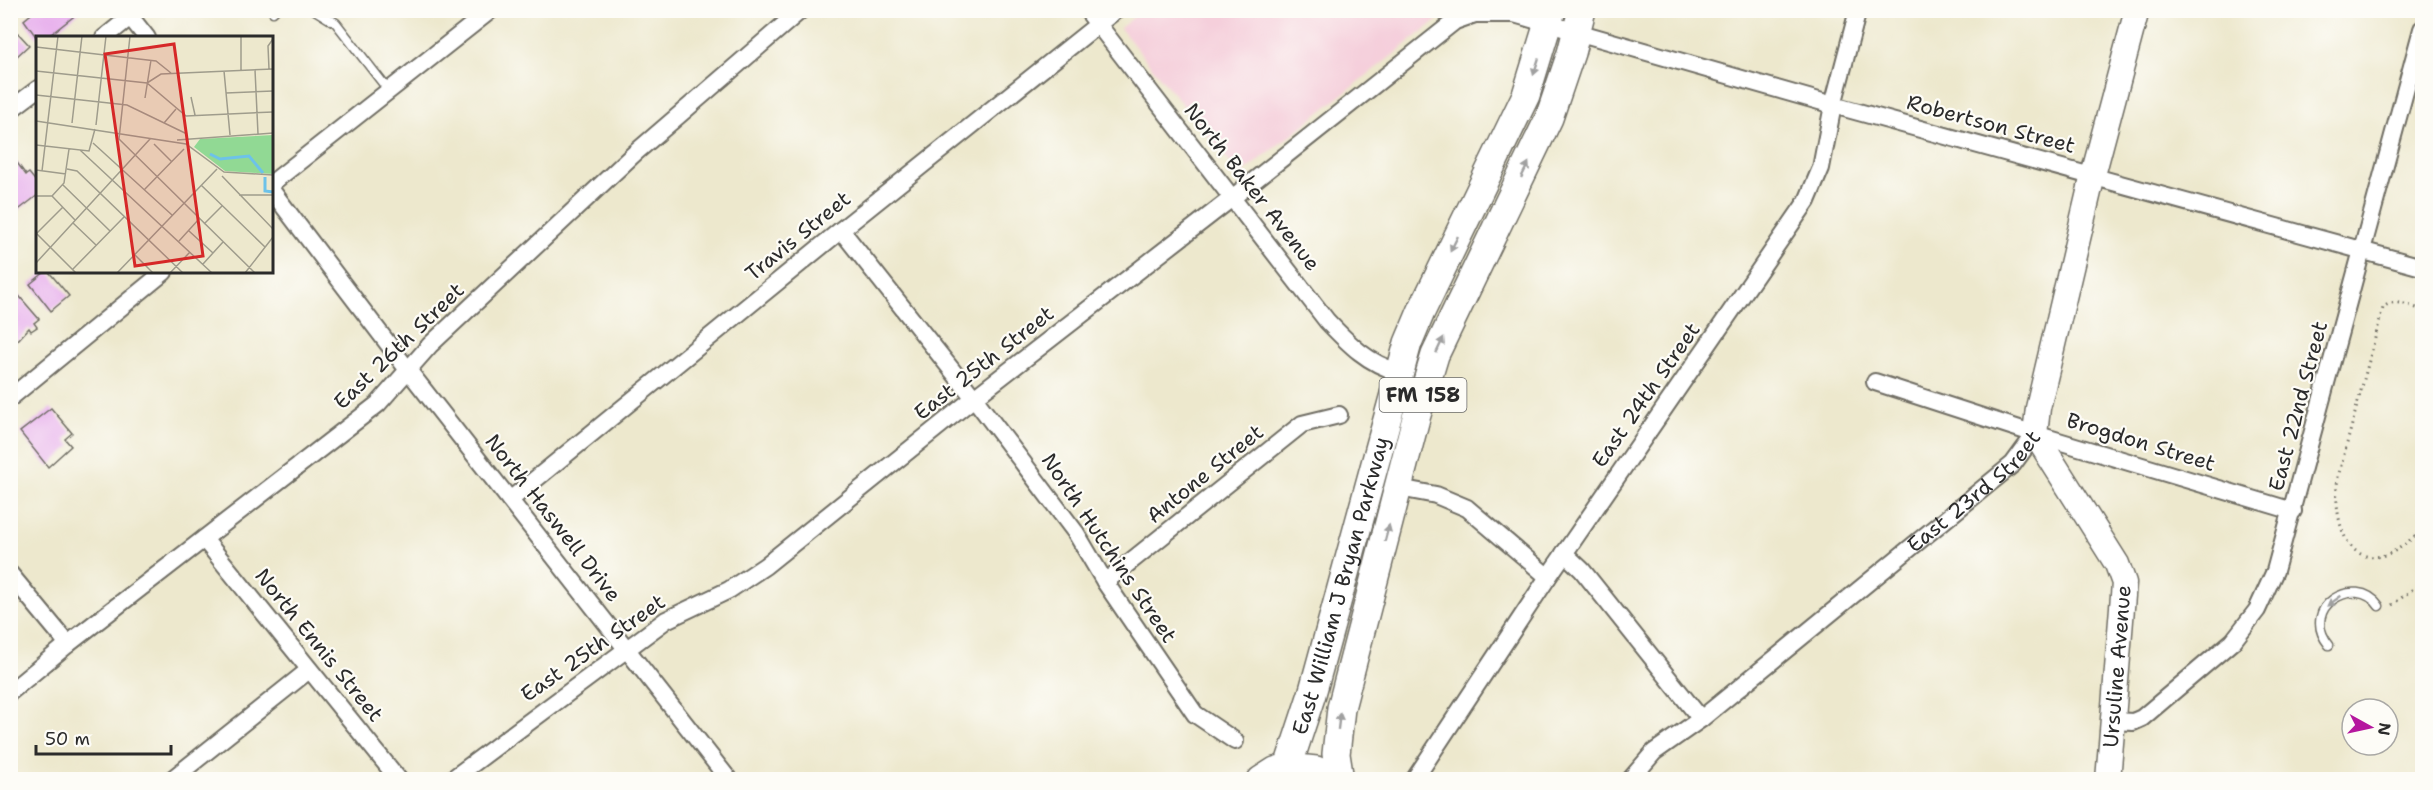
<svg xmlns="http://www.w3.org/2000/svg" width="2433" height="790" font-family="'Shantell Sans',sans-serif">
  <rect width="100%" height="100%" fill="#fdfcf7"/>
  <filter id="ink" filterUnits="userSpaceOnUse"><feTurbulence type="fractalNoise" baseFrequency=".0167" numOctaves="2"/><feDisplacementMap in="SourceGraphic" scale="12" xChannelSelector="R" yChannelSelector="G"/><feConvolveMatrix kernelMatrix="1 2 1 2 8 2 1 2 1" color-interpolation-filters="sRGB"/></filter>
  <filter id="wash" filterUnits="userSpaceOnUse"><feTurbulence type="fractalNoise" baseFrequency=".008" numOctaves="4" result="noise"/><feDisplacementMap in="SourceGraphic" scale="24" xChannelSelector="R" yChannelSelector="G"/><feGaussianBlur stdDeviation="1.35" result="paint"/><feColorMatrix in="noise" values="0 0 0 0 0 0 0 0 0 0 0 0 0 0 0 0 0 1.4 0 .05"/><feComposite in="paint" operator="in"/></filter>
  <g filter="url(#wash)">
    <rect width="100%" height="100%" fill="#ede8cd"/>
    <path fill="#f5cfdb" d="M 1143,10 L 1449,10 L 1449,11 L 1240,175 L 1120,28 Z"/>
    <g id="blocks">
      <path fill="#e6abec" d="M 36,10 L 82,10 L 46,38 L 37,38 L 24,20 Z
        M 18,33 L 29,45 L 16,57 L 10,51 L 10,40 Z
        M 15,160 L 26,175 L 29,173 L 38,184 L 38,195 L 12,215 L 10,212 L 10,163 Z
        M 45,272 L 49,272 L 69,296 L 51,311 L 30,284 Z
        M 14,290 L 39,319 L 34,323 L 37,327 L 31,331 L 29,328 L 17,341 L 10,332 L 10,293 Z
        M 51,408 L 72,433 L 65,439 L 71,446 L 48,467 L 20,432 Z"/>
    </g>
  </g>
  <g filter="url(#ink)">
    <use href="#blocks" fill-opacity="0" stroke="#6f6d64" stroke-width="1.5"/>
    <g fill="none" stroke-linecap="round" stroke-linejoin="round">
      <defs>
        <path id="lane" d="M 315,10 L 336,23 L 389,91
          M 273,12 L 275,10
          M 2329,645 C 2298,607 2356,573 2379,606"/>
        <g id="street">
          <path d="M 125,10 L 147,38"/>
          <path d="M 1087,10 L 1327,321 C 1348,343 1368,364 1399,372"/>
          <path d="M 104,38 L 130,17"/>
          <path d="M 10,110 L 38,89"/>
          <path d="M 272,183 L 491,10"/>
          <path d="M 272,191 L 408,370 L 729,780"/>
          <path d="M 841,230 L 974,398 L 1076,533 L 1105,582 L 1195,714 L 1235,741"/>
          <path d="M 1875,382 L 2035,434 L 2293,511"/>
          <path d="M 10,398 L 164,272"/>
          <path d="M 1399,488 L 1436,495 L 1467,508 L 1548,577"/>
          <path d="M 510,500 L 841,230 L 1116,10"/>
          <path d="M 204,539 L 399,780"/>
          <path d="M 1564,553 L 1582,570 L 1701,719"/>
          <path d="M 10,574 L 68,644"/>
          <path d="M 1105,582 L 1302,424 L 1339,415"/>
          <path d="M 10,692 L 68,644 L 378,404 L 430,345 L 635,153 L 801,10"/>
          <path d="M 2114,721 L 2133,722 L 2142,718 L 2233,641 L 2257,610 L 2275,571 L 2422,29"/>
          <path d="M 171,780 L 309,670"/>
          <path d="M 451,780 L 666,620 L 729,590 L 765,566 L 974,398 L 1232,198 L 1455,21 L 1475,14 L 1514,14 L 1833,105 L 2422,267"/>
          <path d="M 1414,780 L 1548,577 L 1807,201 L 1821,168 L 1833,105 L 1858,10"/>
          <path id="s1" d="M 1630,780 L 1654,752 L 1701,719 L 2013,464 L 2035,434"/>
        </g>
        <g id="secondary">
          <path id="s2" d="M 2108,780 L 2124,583 L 2117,564 L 2035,434 L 2038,408 L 2093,175 L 2137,10"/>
        </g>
        <g id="primary">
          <path d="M 1288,767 L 1316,770 L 1335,780"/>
          <path id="s3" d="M 1261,780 L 1275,771 L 1288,767 L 1312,694 L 1408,343 L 1421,312 L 1526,95 L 1552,10"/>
          <path d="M 1340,780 L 1336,754 L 1341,708 L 1416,418 L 1435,355 L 1549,118 L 1571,53 L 1582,10"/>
        </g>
      </defs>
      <use href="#lane" stroke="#6f6d64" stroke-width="11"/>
      <use href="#street" stroke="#6f6d64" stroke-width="20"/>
      <use href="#secondary" stroke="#6f6d64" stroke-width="27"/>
      <use href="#primary" stroke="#6f6d64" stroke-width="30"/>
      <path stroke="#6f6d64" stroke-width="3" stroke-dasharray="1.5 4.5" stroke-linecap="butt" d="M 2422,310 C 2410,306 2393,297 2383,308 L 2338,477 C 2333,508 2341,571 2388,554 C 2401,549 2412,538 2422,530
        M 2392,605 L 2422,582"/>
      <use href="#lane" stroke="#fff" stroke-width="8"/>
      <use href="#street" stroke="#fff" stroke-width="16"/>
      <use href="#secondary" stroke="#fff" stroke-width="24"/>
      <use href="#primary" stroke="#fff" stroke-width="27"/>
    </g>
    <defs><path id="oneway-solid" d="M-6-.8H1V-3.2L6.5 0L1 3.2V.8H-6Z" transform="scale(1.5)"/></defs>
    <g fill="#a0a0a0">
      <use href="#oneway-solid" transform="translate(1536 67) rotate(108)"/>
      <use href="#oneway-solid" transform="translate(1525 170) rotate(-64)"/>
      <use href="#oneway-solid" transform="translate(1454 244) rotate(116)"/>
      <use href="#oneway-solid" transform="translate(1440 345) rotate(-65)"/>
      <use href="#oneway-solid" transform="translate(1387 533) rotate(-75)"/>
      <use href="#oneway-solid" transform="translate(2334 601) rotate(144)"/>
      <use href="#oneway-solid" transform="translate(1339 721) rotate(-83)"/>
    </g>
  </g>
  <g text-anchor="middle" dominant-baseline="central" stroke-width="4.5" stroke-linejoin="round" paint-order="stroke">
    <rect fill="#fdfcf7" stroke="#6a6a68" stroke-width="1.5" x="1379.5" y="378" width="87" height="34" rx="4.5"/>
    <g font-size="20" font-weight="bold" fill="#2b2b2b">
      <text x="1423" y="395">FM 158</text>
    </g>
    <g font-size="21" fill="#2b2b2b" stroke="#fdfcf7">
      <text transform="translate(1991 124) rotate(15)">Robertson Street</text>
      <text transform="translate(1252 187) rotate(52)">North Baker Avenue</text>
      <text transform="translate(798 236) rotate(-39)">Travis Street</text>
      <text transform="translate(399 346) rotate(-44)">East 26th Street</text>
      <text transform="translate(984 363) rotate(-38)">East 25th Street</text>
      <text transform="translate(1646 395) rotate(-55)">East 24th Street</text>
      <text transform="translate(2298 406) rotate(-75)">East 22nd Street</text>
      <text transform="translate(2141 442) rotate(17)">Brogdon Street</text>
      <text transform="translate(1205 474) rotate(-39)">Antone Street</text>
      <text stroke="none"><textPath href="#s1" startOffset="450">East 23rd Street</textPath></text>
      <text transform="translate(553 518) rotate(52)">North Haswell Drive</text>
      <text transform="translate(1109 548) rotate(56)">North Hutchins Street</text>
      <text stroke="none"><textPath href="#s3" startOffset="219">East William J Bryan Parkway</textPath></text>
      <text transform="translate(319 645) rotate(51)">North Ennis Street</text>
      <text transform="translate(593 648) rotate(-35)">East 25th Street</text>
      <text stroke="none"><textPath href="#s2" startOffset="114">Ursuline Avenue</textPath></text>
    </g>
  </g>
  <g transform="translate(36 36)">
    <rect width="237" height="237" fill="#ede8cd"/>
    <path d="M 237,99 L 237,138 L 189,135 L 158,111 L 164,103 Z" fill="#91d994"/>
    <path fill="none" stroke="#6dc2e9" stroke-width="3" d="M 174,118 L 184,123 L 213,120 L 227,137M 229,141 L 229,155 L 237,156"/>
    <path fill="none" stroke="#9f9c8c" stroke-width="1.5" d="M 94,0 L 83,103 L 219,237M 205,0 L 205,34M 0,11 L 120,25 L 135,37M 233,33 L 232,10 L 237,3M 219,34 L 222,98M 0,35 L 111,47 L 150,80 L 237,76M 188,35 L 194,99M 111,47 L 125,38 L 237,33M 190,57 L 237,55M 0,59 L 91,69 L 151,98M 155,61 L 159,79M 109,62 L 115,24M 0,85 L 150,108 L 188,136 L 237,139M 36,87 L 46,0M 128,87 L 140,73M 60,89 L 70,0M 141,104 L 237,97M 57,107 L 136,179M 118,108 L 136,126M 0,109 L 53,115 L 59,93M 44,114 L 176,237M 31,133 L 41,135 L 147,237M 0,134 L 30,138M 6,135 L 22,0M 186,140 L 237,193M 27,149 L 74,195M 165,149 L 229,211M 108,154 L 148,113M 203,159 L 237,159M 0,160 L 16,160 L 39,184M 16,160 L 28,147 L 33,113M 37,187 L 60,209M 168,188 L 186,170M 153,195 L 177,217M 0,197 L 40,237M 0,198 L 27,171M 143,205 L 163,183M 98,218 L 117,237M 0,227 L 114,103M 167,228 L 187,206M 37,233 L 88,181M 81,237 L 181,133M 134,237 L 154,216M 209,237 L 237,201"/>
    <path fill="#d62828" fill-opacity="0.15" stroke="#d62828" stroke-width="3" d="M 138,8 L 167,220 L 99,230 L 69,18 Z"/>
    <rect width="237" height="237" fill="none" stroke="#2b2b2b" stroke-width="3"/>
  </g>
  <rect width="2433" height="790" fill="none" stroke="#fdfcf7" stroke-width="36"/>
  <g transform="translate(2370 727) rotate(98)"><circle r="28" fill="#fdfcf7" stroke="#a9a8a5" stroke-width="1.5"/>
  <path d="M0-4.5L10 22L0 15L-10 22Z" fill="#b5179e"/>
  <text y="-9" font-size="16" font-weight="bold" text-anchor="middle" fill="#2b2b2b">N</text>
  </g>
  <path d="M36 745v9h135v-9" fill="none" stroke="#2b2b2b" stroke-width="3"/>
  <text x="45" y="745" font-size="18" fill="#2b2b2b" stroke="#fdfcf7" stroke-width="4.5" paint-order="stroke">50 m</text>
</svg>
